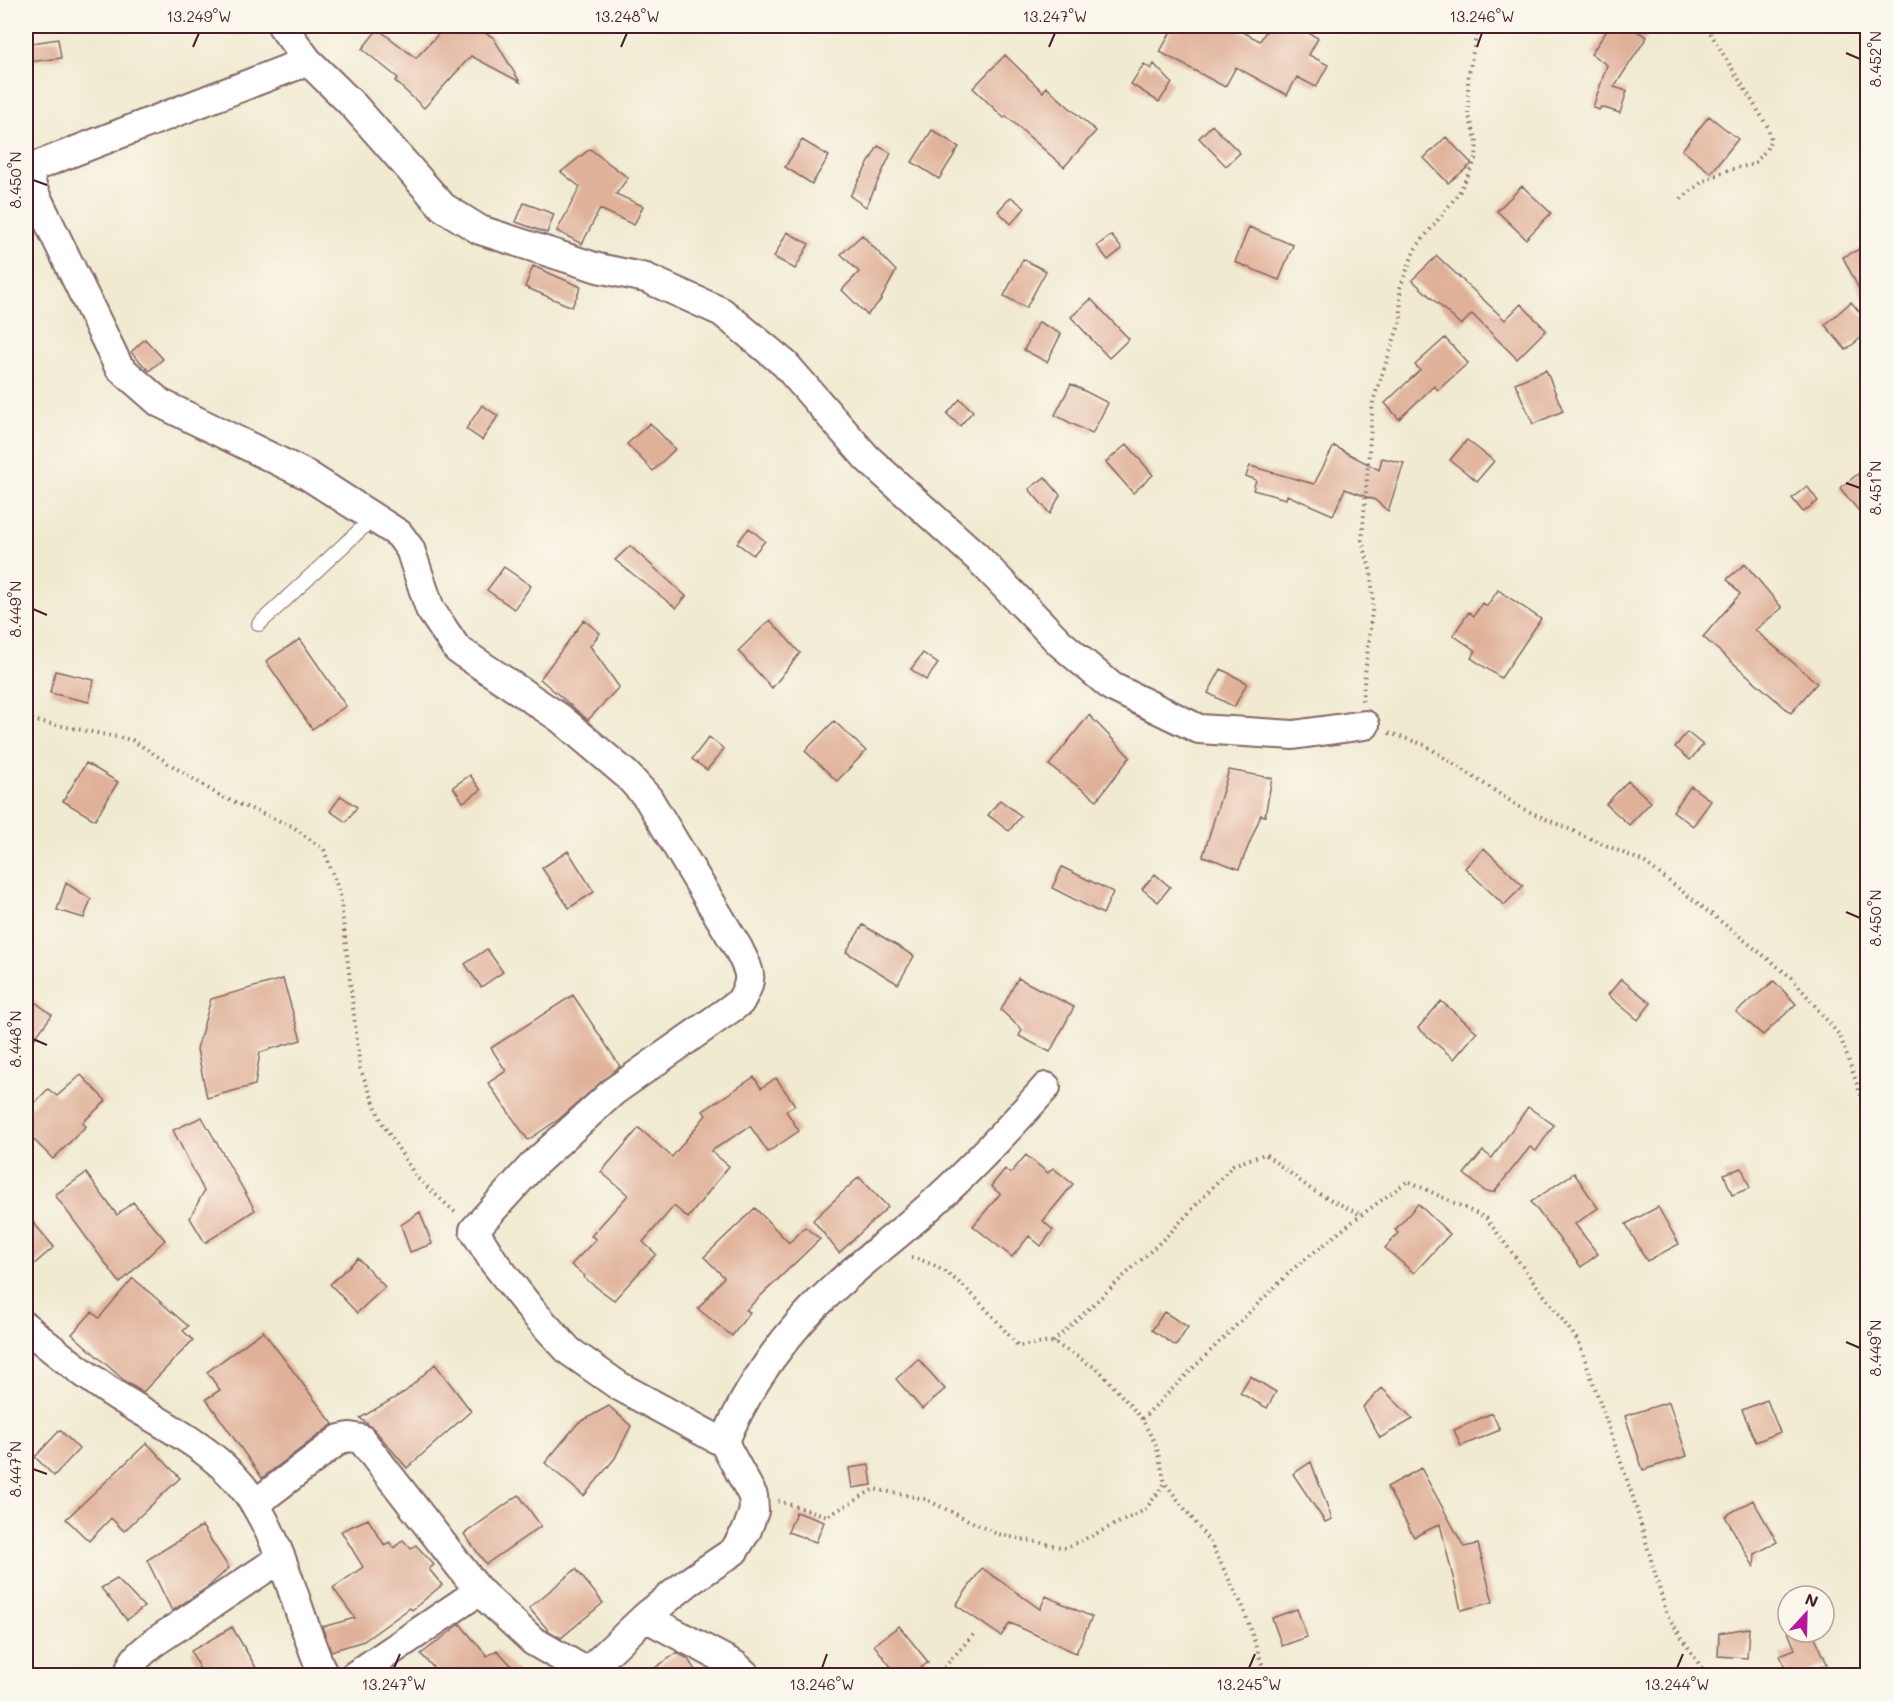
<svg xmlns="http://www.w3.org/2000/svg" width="1893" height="1701" font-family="Mali,sans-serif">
  <rect width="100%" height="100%" fill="#fbf7ec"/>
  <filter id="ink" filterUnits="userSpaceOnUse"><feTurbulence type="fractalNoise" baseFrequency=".0167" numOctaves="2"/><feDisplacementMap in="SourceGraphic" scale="12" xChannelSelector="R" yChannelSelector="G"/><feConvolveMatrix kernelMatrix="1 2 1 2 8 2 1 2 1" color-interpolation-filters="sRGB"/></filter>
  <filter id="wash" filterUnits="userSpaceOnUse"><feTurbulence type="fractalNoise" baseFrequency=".008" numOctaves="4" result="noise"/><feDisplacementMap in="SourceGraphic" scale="24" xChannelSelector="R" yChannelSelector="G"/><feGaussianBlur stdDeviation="1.35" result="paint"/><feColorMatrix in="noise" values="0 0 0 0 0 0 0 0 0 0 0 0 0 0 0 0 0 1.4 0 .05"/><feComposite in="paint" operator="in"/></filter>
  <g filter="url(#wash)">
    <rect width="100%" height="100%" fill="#f0ead0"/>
    <g id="blocks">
      <path fill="#e0b199" d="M 446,26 L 471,26 L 493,37 L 520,82 L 471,56 L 424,108 L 395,81 L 398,78 L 362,49 L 378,29 L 416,58 Z
        M 1174,26 L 1231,26 L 1260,41 L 1269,26 L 1295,26 L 1318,38 L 1309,55 L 1328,65 L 1316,87 L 1297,77 L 1287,95 L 1236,67 L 1225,87 L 1160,52 Z
        M 1610,26 L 1629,26 L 1647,37 L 1614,87 L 1627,91 L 1620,113 L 1601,107 L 1599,110 L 1593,107 L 1607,65 L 1591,54 Z
        M 58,39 L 61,58 L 28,62 L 26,44 Z
        M 1005,55 L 1043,92 L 1046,87 L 1096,131 L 1064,167 L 1006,116 L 1004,118 L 973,88 Z
        M 1144,64 L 1151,69 L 1154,64 L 1172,83 L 1159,102 L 1131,84 Z
        M 1709,116 L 1738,139 L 1711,173 L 1682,150 Z
        M 1212,125 L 1240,153 L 1226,166 L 1199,138 Z
        M 932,130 L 959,147 L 939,179 L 912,162 Z
        M 1446,137 L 1472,164 L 1448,183 L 1424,158 Z
        M 802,140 L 829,156 L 812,184 L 785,167 Z
        M 878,146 L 891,153 L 866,207 L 850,196 Z
        M 590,149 L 628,178 L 616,194 L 643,206 L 634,225 L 600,209 L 582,244 L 557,231 L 580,187 L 561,172 Z
        M 1522,186 L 1551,213 L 1526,239 L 1497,211 Z
        M 1011,197 L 1025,208 L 1011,224 L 998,211 Z
        M 524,203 L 554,214 L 547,233 L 516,222 Z
        M 1249,227 L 1293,245 L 1279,280 L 1235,262 Z
        M 787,232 L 809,244 L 795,269 L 774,257 Z
        M 862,235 L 896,271 L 880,301 L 867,315 L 842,290 L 859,272 L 841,254 Z
        M 1111,235 L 1122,249 L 1108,260 L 1097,246 Z
        M 1868,245 L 1868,307 L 1843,257 Z
        M 1437,256 L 1505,320 L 1521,304 L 1546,330 L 1517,359 L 1472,314 L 1461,325 L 1412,280 Z
        M 1023,259 L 1046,271 L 1026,308 L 1004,296 Z
        M 533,266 L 581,287 L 572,307 L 525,287 Z
        M 1091,299 L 1129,339 L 1109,358 L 1071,317 Z
        M 1851,302 L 1868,322 L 1868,332 L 1846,350 L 1825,325 Z
        M 1039,322 L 1061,334 L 1047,362 L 1024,350 Z
        M 1445,338 L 1468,363 L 1438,390 L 1434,386 L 1399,419 L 1385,403 L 1420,370 L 1415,365 Z
        M 145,339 L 163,359 L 149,371 L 131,352 Z
        M 1546,370 L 1563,411 L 1533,424 L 1515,383 Z
        M 1071,384 L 1108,403 L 1092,434 L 1055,415 Z
        M 960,399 L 973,411 L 960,426 L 947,414 Z
        M 482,405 L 498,416 L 482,440 L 466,429 Z
        M 650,423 L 675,449 L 653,471 L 627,444 Z
        M 1467,440 L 1494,461 L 1477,481 L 1450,460 Z
        M 1127,444 L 1153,475 L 1133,493 L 1106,462 Z
        M 1334,446 L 1379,470 L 1382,458 L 1404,463 L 1388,511 L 1375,500 L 1345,489 L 1333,515 L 1287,495 L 1286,499 L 1253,490 L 1256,480 L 1246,476 L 1250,466 L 1314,484 Z
        M 1868,466 L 1868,522 L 1840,488 Z
        M 1045,477 L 1060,495 L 1050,514 L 1029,489 Z
        M 1807,486 L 1818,501 L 1803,512 L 1792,498 Z
        M 749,528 L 765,541 L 753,555 L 737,543 Z
        M 630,546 L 686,596 L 676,608 L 615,560 Z
        M 1745,564 L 1782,608 L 1755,630 L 1817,683 L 1791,713 L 1703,637 L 1740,594 L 1727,579 Z
        M 504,567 L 531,586 L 514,609 L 487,590 Z
        M 1498,590 L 1541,619 L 1501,678 L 1471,658 L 1476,651 L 1453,635 L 1469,612 L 1474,616 L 1482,603 L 1487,606 Z
        M 584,620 L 600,633 L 590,646 L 619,687 L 588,720 L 540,679 Z
        M 770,620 L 800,653 L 772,688 L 738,651 Z
        M 300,639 L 346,706 L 312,729 L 266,661 Z
        M 923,653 L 938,664 L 926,680 L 911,669 Z
        M 1221,669 L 1247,683 L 1234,707 L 1208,693 Z
        M 55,671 L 94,680 L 89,702 L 50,693 Z
        M 1089,715 L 1130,757 L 1097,800 L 1049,765 Z
        M 834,721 L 866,751 L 837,781 L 805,751 Z
        M 1687,732 L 1703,745 L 1690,760 L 1675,747 Z
        M 709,737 L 724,749 L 707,770 L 692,759 Z
        M 86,763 L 118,782 L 95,820 L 63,801 Z
        M 1229,770 L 1272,778 L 1265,816 L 1261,815 L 1239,869 L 1203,856 Z
        M 470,775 L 481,790 L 463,802 L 453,787 Z
        M 1628,781 L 1651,802 L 1629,825 L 1606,804 Z
        M 1691,786 L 1711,801 L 1693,826 L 1673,811 Z
        M 341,796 L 357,807 L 346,822 L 330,811 Z
        M 1000,800 L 1021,816 L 1009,831 L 988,815 Z
        M 1484,848 L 1523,886 L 1504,905 L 1465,868 Z
        M 568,851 L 594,892 L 569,908 L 542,868 Z
        M 1062,867 L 1113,892 L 1103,914 L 1052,888 Z
        M 1155,874 L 1170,887 L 1158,902 L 1142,889 Z
        M 66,883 L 91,899 L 84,918 L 57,910 Z
        M 863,925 L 914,956 L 898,984 L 846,952 Z
        M 487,949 L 503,972 L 481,987 L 465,964 Z
        M 1018,978 L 1074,1007 L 1050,1052 L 1019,1036 L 1022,1030 L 1001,1010 Z
        M 283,979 L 301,1040 L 260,1052 L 255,1085 L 207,1098 L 197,1049 L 211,999 Z
        M 1621,979 L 1651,1003 L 1638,1020 L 1608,995 Z
        M 1774,981 L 1796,1004 L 1763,1035 L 1736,1012 Z
        M 26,995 L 52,1015 L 26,1050 Z
        M 573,995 L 620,1066 L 559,1119 L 528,1140 L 488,1083 L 506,1071 L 491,1048 Z
        M 1441,1001 L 1477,1032 L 1454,1059 L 1418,1028 Z
        M 81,1075 L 106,1101 L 82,1123 L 86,1126 L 53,1159 L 26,1132 L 26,1112 L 48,1089 L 57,1096 Z
        M 754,1077 L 761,1088 L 776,1078 L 795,1105 L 786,1111 L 799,1131 L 768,1152 L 750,1126 L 711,1151 L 729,1166 L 688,1218 L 674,1206 L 643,1242 L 656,1254 L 614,1300 L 584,1278 L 585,1276 L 571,1265 L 596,1239 L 591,1236 L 628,1195 L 601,1172 L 639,1128 L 672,1157 L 706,1115 L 703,1111 Z
        M 1528,1107 L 1554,1125 L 1536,1151 L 1530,1147 L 1494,1192 L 1486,1192 L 1464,1174 L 1483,1151 L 1492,1158 Z
        M 202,1117 L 255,1210 L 205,1243 L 190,1218 L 204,1191 L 173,1130 Z
        M 1026,1155 L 1048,1173 L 1053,1168 L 1073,1184 L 1043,1221 L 1053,1230 L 1041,1246 L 1029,1236 L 1012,1257 L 973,1226 L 1000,1194 L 991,1186 L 1005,1169 L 1010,1174 Z
        M 1742,1168 L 1750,1188 L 1732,1195 L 1724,1174 Z
        M 86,1173 L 117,1215 L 133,1202 L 165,1240 L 120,1283 L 55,1195 Z
        M 1574,1173 L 1598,1208 L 1575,1224 L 1598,1254 L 1581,1267 L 1531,1202 Z
        M 859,1177 L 888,1207 L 839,1253 L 813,1220 Z
        M 1418,1204 L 1450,1234 L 1414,1273 L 1385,1248 L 1398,1233 L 1395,1230 Z
        M 1658,1207 L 1679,1244 L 1647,1261 L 1626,1224 Z
        M 755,1208 L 789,1243 L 805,1227 L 820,1239 L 746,1310 L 750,1312 L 732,1336 L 698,1309 L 724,1277 L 704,1257 Z
        M 420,1212 L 432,1244 L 410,1252 L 401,1225 Z
        M 26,1214 L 54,1247 L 26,1271 Z
        M 358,1258 L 385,1287 L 357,1313 L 330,1284 Z
        M 133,1278 L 188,1326 L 183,1331 L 193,1340 L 143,1392 L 127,1383 L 72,1334 L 92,1312 L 99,1318 Z
        M 1164,1312 L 1188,1327 L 1176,1346 L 1152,1330 Z
        M 263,1331 L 333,1424 L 262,1478 L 206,1399 L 220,1390 L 207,1372 Z
        M 918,1359 L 945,1389 L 922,1409 L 896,1379 Z
        M 435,1364 L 471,1411 L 407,1468 L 374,1429 L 360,1418 L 405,1392 Z
        M 1250,1376 L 1276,1392 L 1267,1408 L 1240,1393 Z
        M 1382,1388 L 1413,1419 L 1380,1438 L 1363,1407 Z
        M 1767,1400 L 1780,1432 L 1756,1442 L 1742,1410 Z
        M 1669,1402 L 1687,1456 L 1643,1470 L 1625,1416 Z
        M 609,1406 L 631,1426 L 615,1458 L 584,1496 L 545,1463 L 578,1423 Z
        M 1492,1413 L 1500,1430 L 1461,1446 L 1454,1430 Z
        M 60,1430 L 79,1449 L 54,1476 L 35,1457 Z
        M 147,1443 L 180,1478 L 124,1531 L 111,1518 L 89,1541 L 66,1519 Z
        M 1311,1462 L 1332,1519 L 1325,1522 L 1293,1474 Z
        M 869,1465 L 872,1485 L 852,1488 L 849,1468 Z
        M 1421,1468 L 1464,1547 L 1478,1544 L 1493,1602 L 1461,1610 L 1440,1524 L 1414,1537 L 1387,1487 Z
        M 519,1495 L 541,1526 L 486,1564 L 464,1534 Z
        M 1753,1500 L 1777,1542 L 1755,1554 L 1754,1567 L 1725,1516 Z
        M 796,1512 L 824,1522 L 816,1542 L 788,1532 Z
        M 368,1519 L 385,1546 L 389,1542 L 394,1548 L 403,1540 L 411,1549 L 416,1545 L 434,1565 L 429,1569 L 442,1585 L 412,1610 L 410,1608 L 364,1641 L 331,1651 L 322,1627 L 355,1618 L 333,1588 L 363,1567 L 341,1531 Z
        M 202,1526 L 229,1568 L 209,1586 L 172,1611 L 147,1560 Z
        M 982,1568 L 1040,1609 L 1046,1596 L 1092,1617 L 1076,1653 L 1010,1623 L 1001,1636 L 956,1605 Z
        M 576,1569 L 603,1603 L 561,1638 L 549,1631 L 529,1608 Z
        M 117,1579 L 144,1607 L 127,1620 L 101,1588 Z
        M 1297,1609 L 1307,1637 L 1282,1646 L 1272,1618 Z
        M 460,1624 L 487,1656 L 497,1650 L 521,1676 L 441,1676 L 421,1654 Z
        M 899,1626 L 928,1662 L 912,1676 L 898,1676 L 874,1645 Z
        M 232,1627 L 261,1676 L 203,1676 L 191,1651 Z
        M 1749,1628 L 1747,1658 L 1718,1656 L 1719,1633 Z
        M 1788,1632 L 1813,1632 L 1827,1664 L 1799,1676 L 1788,1676 L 1780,1655 L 1795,1649 Z
        M 677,1653 L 688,1659 L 699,1676 L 643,1676 Z"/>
    </g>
  </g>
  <g filter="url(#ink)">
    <use href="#blocks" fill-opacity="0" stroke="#846665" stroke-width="1.5"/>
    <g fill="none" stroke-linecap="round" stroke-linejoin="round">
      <defs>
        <path id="lane" d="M 259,624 L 374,517"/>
        <path id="street" d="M 282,26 L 308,61 L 354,106 L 443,207 L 480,230 L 598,268 L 646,278 L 722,312 L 785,364 L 867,458 L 977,557 L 1060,643 L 1112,687 L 1199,729 L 1293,735 L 1365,725
          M 26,170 L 308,61
          M 28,170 L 33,190 L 119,367 L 160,403 L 307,475 L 399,534 L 410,549 L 430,609 L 457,649 L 560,718 L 627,775 L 648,798 L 738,948 C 750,973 755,977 740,1002 L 614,1091 L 533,1165 L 474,1230 L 494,1262 L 533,1312 L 569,1351 L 619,1386 L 724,1443 L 753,1496 L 754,1511 L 747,1530 L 734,1551 L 687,1583 L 645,1617 L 583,1676
          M 26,1327 C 50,1348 76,1368 102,1386 C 155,1423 221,1447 256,1506 C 287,1558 299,1620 324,1676
          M 724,1443 C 748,1385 787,1330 834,1288 C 862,1262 893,1239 921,1214 C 966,1175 1007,1131 1046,1087
          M 255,1504 L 340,1439 L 350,1437 L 361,1439 L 479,1591
          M 645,1617 L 735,1665 L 747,1676
          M 129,1676 C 130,1660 142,1653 153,1643 L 281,1558
          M 354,1676 L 479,1591 L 533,1641 L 587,1672"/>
      </defs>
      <use href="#lane" stroke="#846665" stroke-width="16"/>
      <use href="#street" stroke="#846665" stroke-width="32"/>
      <path stroke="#846665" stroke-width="4" stroke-dasharray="1.5 4.5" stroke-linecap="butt" d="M 1681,199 L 1702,182 L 1728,170 L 1754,164 L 1766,150 L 1771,139 L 1768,127 L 1706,26
        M 1362,701 L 1373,602 L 1371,573 L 1362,540 L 1373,401 L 1401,319 L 1400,288 L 1415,249 L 1459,193 L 1476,159 L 1477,142 L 1468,113 L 1468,78 L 1478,26
        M 26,719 L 132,740 L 220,796 L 292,826 L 324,850 L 340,894 L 360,1068 L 382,1123 L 417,1178 L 456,1213
        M 1389,733 L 1425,745 L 1521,808 L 1644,862 L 1700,905 L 1792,978 L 1840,1036 L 1868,1115
        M 911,1258 C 952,1263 992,1316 1018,1346 L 1053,1342 L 1099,1370 L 1142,1419 L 1156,1445 L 1165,1483 L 1210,1542 L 1243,1607 L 1266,1676
        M 1053,1342 L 1171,1232 L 1233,1165 L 1265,1154 L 1312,1190 L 1361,1215
        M 1142,1419 L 1293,1269 L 1361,1215 L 1408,1181 L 1486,1218 L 1579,1342 L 1633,1497 L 1667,1615 L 1707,1676
        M 778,1501 L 828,1516 L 874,1489 L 925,1499 L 997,1534 L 1066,1548 L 1145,1510 L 1165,1483
        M 936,1676 L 975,1633"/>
      <use href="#lane" stroke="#fff" stroke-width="14"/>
      <use href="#street" stroke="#fff" stroke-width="28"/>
    </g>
  </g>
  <path fill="none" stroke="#4a1f2b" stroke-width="2" d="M 193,47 L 199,33M 621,47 L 627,33M 1049,47 L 1055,33M 1477,47 L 1482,33M 1846,53 L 1860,59M 33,180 L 47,185M 1846,483 L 1860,488M 33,609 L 47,615M 1846,912 L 1860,918M 33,1039 L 47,1045M 1846,1342 L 1860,1348M 33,1469 L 47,1474M 394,1668 L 400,1654M 822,1668 L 827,1654M 1249,1668 L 1255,1654M 1677,1668 L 1683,1654"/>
  <rect width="1893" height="1701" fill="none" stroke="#fbf7ec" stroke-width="66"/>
  <g transform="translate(1806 1614) rotate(22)"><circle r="28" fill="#fbf7ec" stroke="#b4a19f" stroke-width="1.5"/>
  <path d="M0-4.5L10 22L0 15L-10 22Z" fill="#b5179e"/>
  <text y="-9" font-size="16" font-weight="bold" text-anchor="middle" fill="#4a1f2b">N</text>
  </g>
  <rect x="33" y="33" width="1827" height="1635" fill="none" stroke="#4a1f2b" stroke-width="2"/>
  <g font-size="15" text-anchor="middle" fill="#4a1f2b">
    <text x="199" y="22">13.249°W</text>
    <text x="627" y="22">13.248°W</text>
    <text x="1055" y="22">13.247°W</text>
    <text x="1482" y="22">13.246°W</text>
    <text transform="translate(1876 59) rotate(-90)" y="5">8.452°N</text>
    <text transform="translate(16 180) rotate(-90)" y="5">8.450°N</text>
    <text transform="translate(1876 488) rotate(-90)" y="5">8.451°N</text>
    <text transform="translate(16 609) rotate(-90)" y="5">8.449°N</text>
    <text transform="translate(1876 918) rotate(-90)" y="5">8.450°N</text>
    <text transform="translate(16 1039) rotate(-90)" y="5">8.448°N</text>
    <text transform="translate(1876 1348) rotate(-90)" y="5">8.449°N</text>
    <text transform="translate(16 1469) rotate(-90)" y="5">8.447°N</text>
    <text x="394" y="1690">13.247°W</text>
    <text x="822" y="1690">13.246°W</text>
    <text x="1249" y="1690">13.245°W</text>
    <text x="1677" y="1690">13.244°W</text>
  </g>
</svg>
